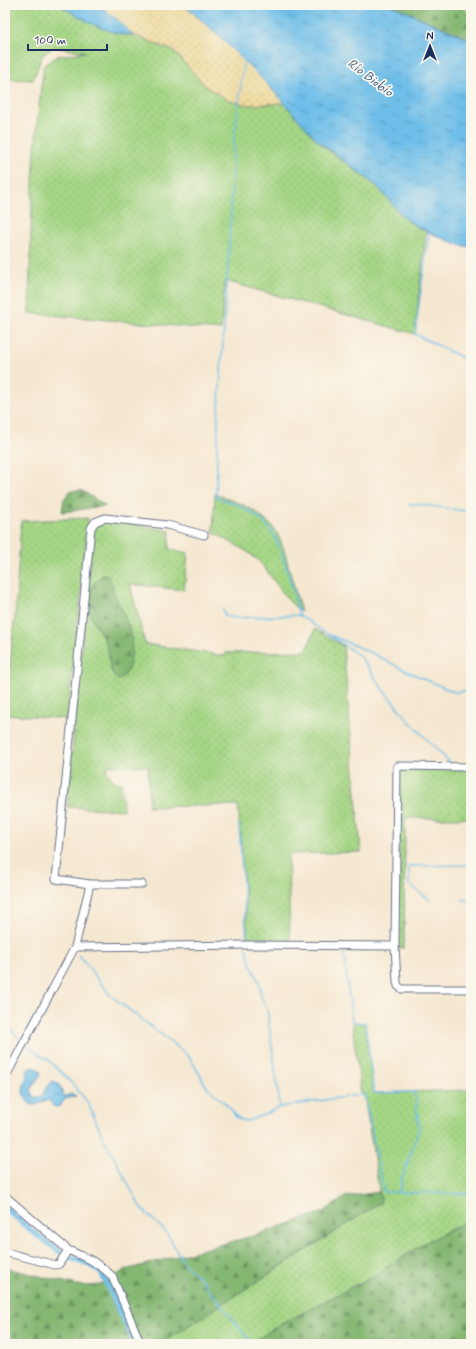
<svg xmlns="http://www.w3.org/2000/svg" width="476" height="1349" font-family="Mynerve,sans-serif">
  <defs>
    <pattern id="grass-dots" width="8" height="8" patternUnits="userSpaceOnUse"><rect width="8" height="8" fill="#a5d685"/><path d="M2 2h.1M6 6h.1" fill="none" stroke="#8db875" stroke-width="1.8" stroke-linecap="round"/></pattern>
    <pattern id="forest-firs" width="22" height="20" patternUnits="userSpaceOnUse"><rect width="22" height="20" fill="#84b772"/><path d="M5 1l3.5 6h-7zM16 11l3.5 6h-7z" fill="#6b9561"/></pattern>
    <pattern id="sand-dots" width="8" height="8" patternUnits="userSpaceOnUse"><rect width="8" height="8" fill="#eeda9e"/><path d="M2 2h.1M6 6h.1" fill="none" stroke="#ccbb8a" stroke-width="1.8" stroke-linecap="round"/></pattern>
    <pattern id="water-ripples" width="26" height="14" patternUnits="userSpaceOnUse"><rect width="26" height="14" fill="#6ebee9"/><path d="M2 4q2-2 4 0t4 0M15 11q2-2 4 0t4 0" fill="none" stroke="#5a9bc0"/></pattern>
  </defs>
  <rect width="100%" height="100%" fill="#fbf7ec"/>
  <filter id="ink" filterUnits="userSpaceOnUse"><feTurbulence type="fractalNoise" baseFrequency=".025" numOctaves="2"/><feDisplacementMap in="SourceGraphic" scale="8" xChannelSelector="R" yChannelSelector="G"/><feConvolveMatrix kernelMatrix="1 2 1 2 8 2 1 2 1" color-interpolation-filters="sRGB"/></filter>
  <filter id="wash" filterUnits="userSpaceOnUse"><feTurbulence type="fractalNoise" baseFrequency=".012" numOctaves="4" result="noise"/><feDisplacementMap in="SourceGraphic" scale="16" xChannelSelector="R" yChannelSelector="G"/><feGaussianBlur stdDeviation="0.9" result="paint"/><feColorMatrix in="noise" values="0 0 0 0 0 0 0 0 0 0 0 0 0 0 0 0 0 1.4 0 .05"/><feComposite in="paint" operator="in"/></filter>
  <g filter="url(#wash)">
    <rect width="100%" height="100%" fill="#f5e8d1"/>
    <path fill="url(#grass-dots)" stroke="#608272" d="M 5,5 L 59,5 L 90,22 L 109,30 L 123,35 L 133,35 L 174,51 L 206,87 L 264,104 L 284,103 L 324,147 L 377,186 L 405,219 L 426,231 L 415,334 L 225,281 L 221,330 L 29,313 C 31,230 32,146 44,65 L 58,56 L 86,52 L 53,47 L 42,56 L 33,80 L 5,79 Z
      M 460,5 L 471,5 L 471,18 L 461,9 Z
      M 215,494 L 241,504 L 254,511 L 271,525 L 278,535 L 284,550 L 301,612 L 289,601 L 260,562 L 248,552 L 213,532 Z
      M 88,518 L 79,615 L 67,719 L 5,714 L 15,615 L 21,521 Z
      M 109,520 L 170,531 L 169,549 L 188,553 L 184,590 L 130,584 L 145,644 L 225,656 L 226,653 L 306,651 L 315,629 L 343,646 L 361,852 L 288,854 L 290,942 L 248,942 L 238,805 L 149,807 L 148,766 L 108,765 L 107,772 L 114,781 L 121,783 L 123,810 L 67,807 L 93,530 L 97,524 Z
      M 400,768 L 471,770 L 471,818 L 405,818 L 404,948 L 398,948 Z
      M 352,1022 L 365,1023 L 374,1093 L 471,1090 L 471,1219 L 425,1243 L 373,1276 L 276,1327 L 251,1344 L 160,1344 L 381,1202 L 364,1095 L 361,1095 Z"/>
    <path fill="url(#forest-firs)" stroke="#507368" d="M 391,5 L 460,5 L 461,9 L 471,18 L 471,40 Z
      M 81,490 L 106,506 L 62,512 L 64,499 L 70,491 Z
      M 102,575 L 107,575 C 112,580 112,588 115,595 C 120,607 127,619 130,632 C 133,646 133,672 119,680 C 106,672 111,658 107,646 C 95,617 72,604 102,575 Z
      M 379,1192 L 381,1202 L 160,1344 L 5,1344 L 5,1268 L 82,1286 L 101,1285 L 125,1270 L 253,1236 L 323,1212 L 345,1197 Z
      M 471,1219 L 471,1344 L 251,1344 L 276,1327 L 373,1276 L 425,1243 Z"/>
    <path fill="url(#sand-dots)" stroke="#84847e" d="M 98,5 L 184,5 L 216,33 L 267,84 L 284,103 L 248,105 L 228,100 L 206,87 L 174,51 L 133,35 L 122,24 Z"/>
    <path fill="url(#water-ripples)" stroke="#4476a4" d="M 59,5 L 98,5 L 117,19 L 133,35 C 107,35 81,18 59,5 Z
      M 184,5 L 391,5 L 471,40 L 471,247 L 460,245 L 444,239 L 419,228 L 405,219 L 377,186 L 318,141 L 267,84 L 216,33 Z
      M 31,1067 L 35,1067 L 41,1072 L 40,1076 L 31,1089 L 34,1097 L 38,1097 L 42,1096 L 47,1086 L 53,1081 L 58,1083 L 62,1090 L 62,1094 L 65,1096 L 72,1094 L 76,1096 L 65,1099 L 60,1106 L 57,1107 L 53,1106 L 49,1100 C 43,1100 39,1105 34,1105 C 28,1105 23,1096 23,1091 C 24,1083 27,1077 28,1069 Z"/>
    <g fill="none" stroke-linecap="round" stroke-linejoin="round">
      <path stroke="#6ebee9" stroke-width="1.5" d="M 244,60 L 234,142 L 229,249 L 218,418 L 216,497 C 235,503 256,512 269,528 C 283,545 293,592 299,615 L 360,656 L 385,692 L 410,722 L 451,764
        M 429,231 L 415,334 L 471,362
        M 409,504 L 425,505 L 471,512
        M 223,610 L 225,616 L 235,618 L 299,615
        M 328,634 L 376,655 L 402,669 L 454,692 L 471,691
        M 239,824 L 247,942
        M 430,900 L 409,884 L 409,866 L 471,865
        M 462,900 L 471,900
        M 247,948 L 250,962 L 259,982 L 261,996 L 267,1009 L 280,1107 L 364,1094 L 384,1192 L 471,1194
        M 344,953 L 352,1022 L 365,1023 L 374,1093 L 415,1092 L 419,1129 L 401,1182 L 400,1193
        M 79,955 L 111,996 L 184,1052 L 190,1058 L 207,1087 L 231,1109 L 235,1116 L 242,1120 L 247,1121 L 266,1114 L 280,1107
        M 5,1024 L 22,1041
        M 26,1044 L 31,1049 L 47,1059 L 70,1081 L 88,1103 L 101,1133 L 141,1208 L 166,1232 L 185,1265 L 200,1278 L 252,1344"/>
      <path stroke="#6ebee9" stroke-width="5.5" d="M 5,1208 L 33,1232 L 60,1252
        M 69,1257 C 82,1261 93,1264 102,1274 L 135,1344"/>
    </g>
  </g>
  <g filter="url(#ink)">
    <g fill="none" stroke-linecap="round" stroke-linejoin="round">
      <defs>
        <path id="minor" d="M 90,884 L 56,879 L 91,528 L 95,522 L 105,518 L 167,525 L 204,535
          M 395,946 L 397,982 L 398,986 L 402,989 L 471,989
          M 75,947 L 90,884 L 142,884
          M 5,1078 L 75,947 L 251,945 L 395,946 L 397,766 L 471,767
          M 5,1196 L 68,1250 L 91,1260 L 104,1269 L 112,1276 L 141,1344
          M 5,1252 L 55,1265 L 59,1264 L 68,1250"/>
      </defs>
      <use href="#minor" stroke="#677086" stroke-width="9"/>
      <use href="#minor" stroke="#fff" stroke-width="7"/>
    </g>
  </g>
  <g text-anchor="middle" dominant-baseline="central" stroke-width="3.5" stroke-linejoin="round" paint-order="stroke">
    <g font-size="13" font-style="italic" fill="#345a88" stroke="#fbf7ec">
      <text transform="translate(370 78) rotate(37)">Río Biobío</text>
    </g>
  </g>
  <rect width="476" height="1349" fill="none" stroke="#fbf7ec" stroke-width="20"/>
  <g transform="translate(430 46)" stroke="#fbf7ec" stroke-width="3" paint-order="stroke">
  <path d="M0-3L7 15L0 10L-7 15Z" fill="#1b2f5e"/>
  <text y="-6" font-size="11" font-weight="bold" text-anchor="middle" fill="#1b2f5e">N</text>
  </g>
  <path d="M28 44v6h79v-6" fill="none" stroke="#1b2f5e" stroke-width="2"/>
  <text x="34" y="44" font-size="12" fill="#1b2f5e" stroke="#fbf7ec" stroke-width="3" paint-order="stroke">100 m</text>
</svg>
